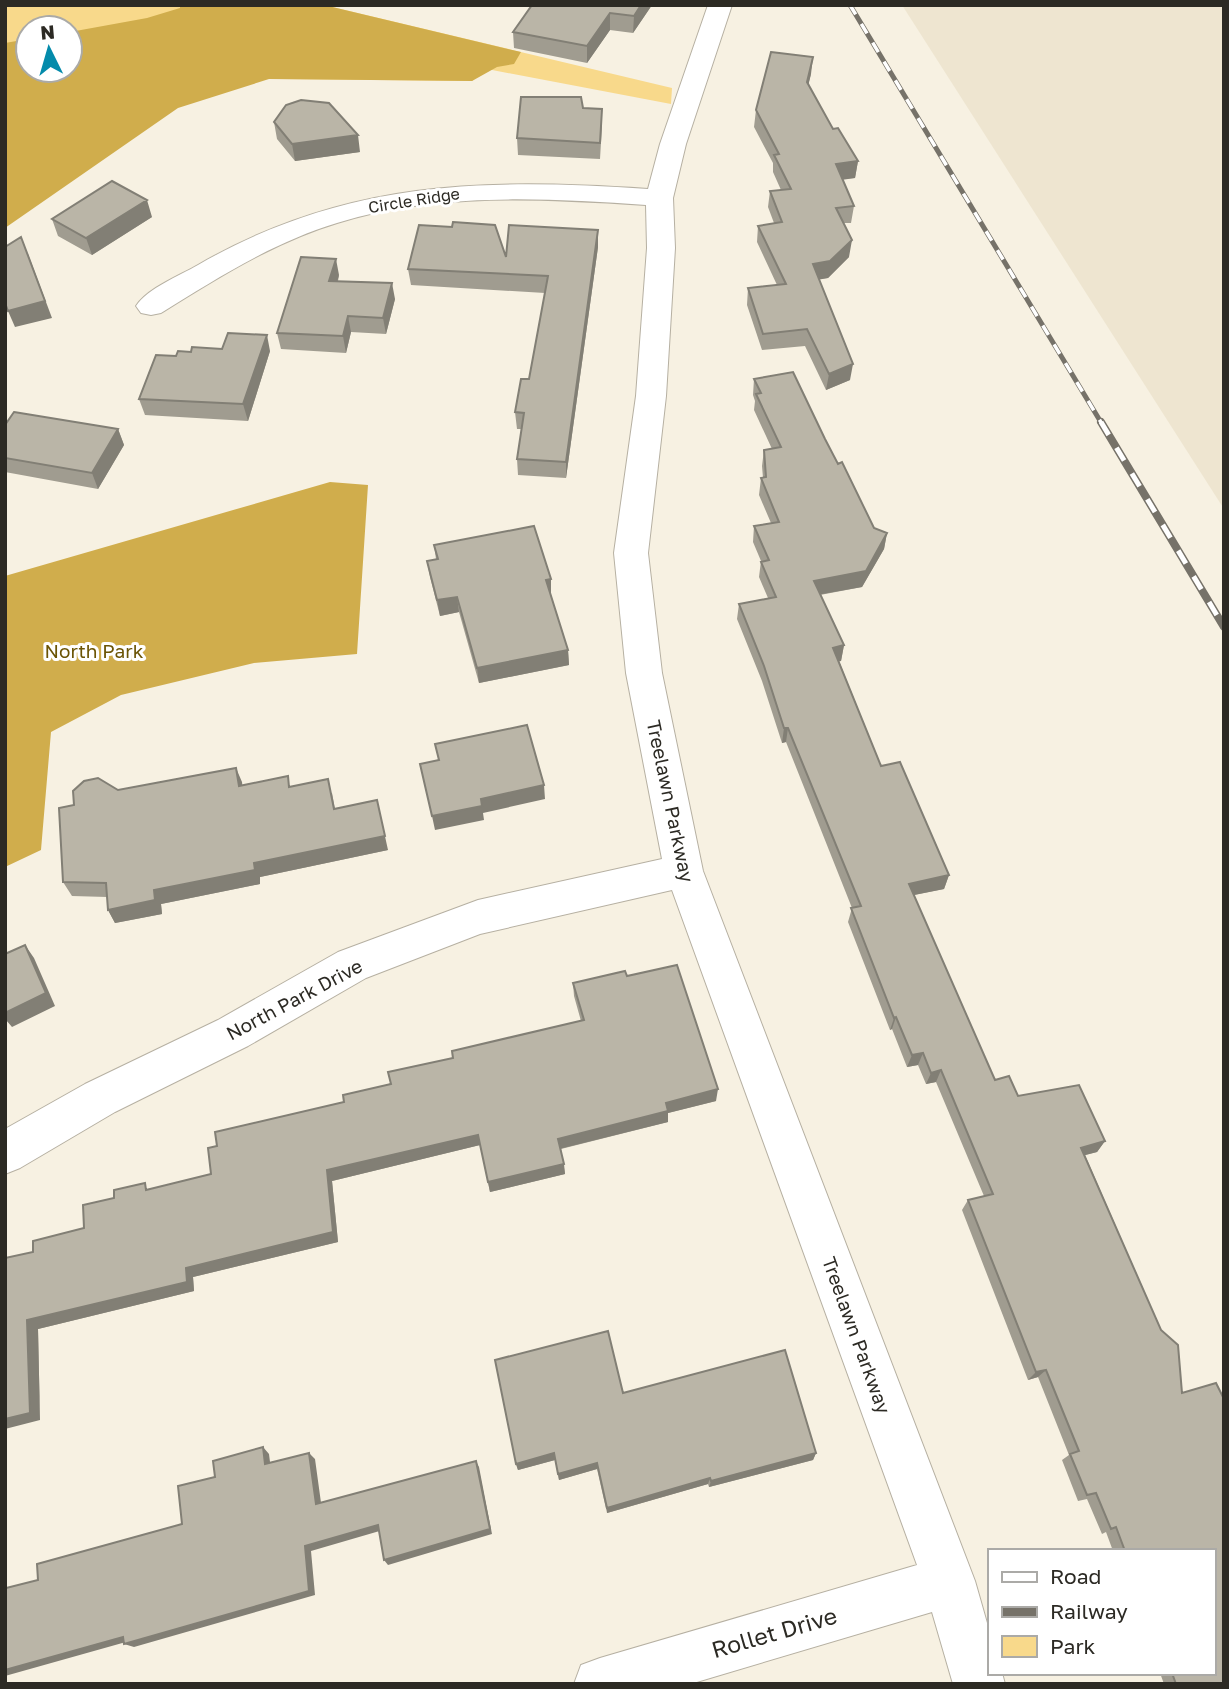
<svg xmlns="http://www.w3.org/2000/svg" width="1229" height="1689" font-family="'Golos Text',sans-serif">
  <rect width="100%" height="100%" fill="#f7f1e2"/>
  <path fill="#eee5d0" d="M 902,5 L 1224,5 L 1224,509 Z"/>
  <path fill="#f8d98b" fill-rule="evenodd" d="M 5,5 L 324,5 L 672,88 L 671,104 L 487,69 L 472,81 L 185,78 L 5,198 ZM 28,28 L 70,28 L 70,70 L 28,70 Z"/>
  <path fill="#d0ad4c" d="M 180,5 L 324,5 L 521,52 L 514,64 L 497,67 L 472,81 L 269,79 L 178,108 L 5,228 L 5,43 L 28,39 L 28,70 L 70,70 L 70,32 L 147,18 L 180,8 Z
    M 330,482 L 368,485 L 357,654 L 254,663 L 121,695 L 51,732 L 41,850 L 5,867 L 5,576 Z"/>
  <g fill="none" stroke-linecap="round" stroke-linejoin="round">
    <defs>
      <path id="minor" d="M 708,5 L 732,5 L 686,144 L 673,198 L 675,248 L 666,396 L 648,553 L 662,673 L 703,871 L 975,1581 L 989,1630 L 989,1673 L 1002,1673 L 1005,1684 L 953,1684 L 932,1612 L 690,1684 L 574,1684 L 581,1665 L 600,1658 L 917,1565 L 672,890 L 480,934 L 366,978 L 248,1046 L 115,1112 L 20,1168 L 5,1174 L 5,1129 L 85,1084 L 218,1020 L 338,952 L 478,900 L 662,859 L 626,673 L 614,553 L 636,396 L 647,248 L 646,205 C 543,198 436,192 337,223 C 274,242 217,278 161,313 L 151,315 L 141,313 L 136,306 C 148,288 179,276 198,265 C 345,180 483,178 648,189 L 660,144 Z"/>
    </defs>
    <use href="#minor" stroke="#b6b0a2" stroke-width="2"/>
    <use href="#minor" fill="#fff" fill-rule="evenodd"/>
    <defs>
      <path id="rail-far1" d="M 850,5 L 1102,424"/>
      <path id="rail" d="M 1101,422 L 1224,627"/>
    </defs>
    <use href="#rail-far1" stroke="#767269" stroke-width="5"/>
    <use href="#rail" stroke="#767269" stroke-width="8"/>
    <use href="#rail-far1" stroke="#fff" stroke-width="3.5" stroke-dasharray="11" stroke-linecap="butt"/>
    <use href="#rail" stroke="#fff" stroke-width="5" stroke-dasharray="15" stroke-linecap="butt"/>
  </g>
  <path fill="#a09c90" d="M 652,5 L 633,33 L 610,30 L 587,63 L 514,48 L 513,32 Z
    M 811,74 L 808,85 L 833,129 L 858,161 L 855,178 L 842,179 L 854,206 L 851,223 L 843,223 L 849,257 L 828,278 L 819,279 L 850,380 L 826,390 L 805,346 L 762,350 L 747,305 L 748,288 L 777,285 L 757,242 L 758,226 L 774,223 L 768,207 L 770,191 L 781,190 L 773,172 L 773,163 L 754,127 L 756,110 Z
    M 583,108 L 602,126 L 600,159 L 518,155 L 517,138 Z
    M 274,122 L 360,152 L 295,161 L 277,139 Z
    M 152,217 L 92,255 L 58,236 L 52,219 Z
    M 598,230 L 598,247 L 566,478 L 518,475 L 517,459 L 522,429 L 517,429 L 515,412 L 529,379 L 545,293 L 411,285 L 408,269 L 506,257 Z
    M 339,275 L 338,281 L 395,299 L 386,334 L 351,332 L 346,353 L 281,349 L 277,333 Z
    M 270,351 L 248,421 L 145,415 L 139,399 L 176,356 L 191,352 Z
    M 793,372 L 825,439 L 838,464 L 842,462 L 874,528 L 887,533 L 884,549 L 862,587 L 820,595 L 844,645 L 841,661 L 839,661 L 881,766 L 900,762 L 949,875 L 944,889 L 914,895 L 995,1080 L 1009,1076 L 1018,1096 L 1079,1085 L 1105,1141 L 1097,1152 L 1085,1155 L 1161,1330 L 1178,1345 L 1182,1393 L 1216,1383 L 1224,1399 L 1224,1684 L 1164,1684 L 1160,1673 L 1213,1673 L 1213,1551 L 1113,1551 L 1106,1532 L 1102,1534 L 1087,1499 L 1078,1501 L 1062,1460 L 1069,1455 L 1038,1377 L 1028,1380 L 962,1210 L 968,1200 L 984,1196 L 936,1082 L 926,1084 L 918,1065 L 907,1067 L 892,1029 L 890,1030 L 848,922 L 852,908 L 786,742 L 782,743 L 762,681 L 737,619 L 739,604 L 768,598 L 759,577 L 761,561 L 753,542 L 754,526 L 771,523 L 759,495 L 761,478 L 763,478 L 762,466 L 764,450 L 772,449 L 754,410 L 755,401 L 753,395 L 754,379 Z
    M 5,425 L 118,429 L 124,445 L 98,489 L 5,472 Z
    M 434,545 L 551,579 L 551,595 L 568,650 L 569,665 L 479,683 L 459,612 L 440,616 L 430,577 L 427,561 L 436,559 Z
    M 242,782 L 242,785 L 292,786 L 332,793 L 335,809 L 388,850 L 260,877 L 260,884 L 161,904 L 162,914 L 115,923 L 108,910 L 107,897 L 72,896 L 63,882 L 74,805 L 118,790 Z
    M 627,976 L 716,1101 L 668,1113 L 668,1122 L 561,1149 L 565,1174 L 490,1192 L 480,1145 L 332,1181 L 338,1242 L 193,1277 L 194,1291 L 38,1329 L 40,1420 L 33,1252 L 84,1228 L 150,1189 L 211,1174 L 217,1146 L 344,1102 L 453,1058 L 581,1021 L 574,996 L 573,983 Z
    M 623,1393 L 816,1453 L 813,1460 L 709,1487 L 708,1484 L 607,1513 L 597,1469 L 559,1480 L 555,1460 L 518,1470 L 516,1464 Z"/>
  <path fill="#827f75" d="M 641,5 L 652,5 L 633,33 L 634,16 Z
    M 610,13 L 610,30 L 587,63 L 587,46 Z
    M 813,57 L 811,74 L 805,99 L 807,82 Z
    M 358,135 L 360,152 L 295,161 L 292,144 Z
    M 858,161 L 855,178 L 834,181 L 836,164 Z
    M 147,200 L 152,217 L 92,255 L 86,238 Z
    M 598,230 L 598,247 L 566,478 L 566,462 Z
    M 852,240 L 849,257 L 828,278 L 811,281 L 813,264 Z
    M 28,254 L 52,318 L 15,327 L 8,311 Z
    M 336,259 L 339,275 L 333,297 L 329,281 Z
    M 392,283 L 395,299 L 386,334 L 383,318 Z
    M 348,316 L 351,332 L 346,353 L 343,336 Z
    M 267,335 L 270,351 L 248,421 L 243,404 Z
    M 853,364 L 850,380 L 826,390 L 829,374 Z
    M 118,429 L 124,445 L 98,489 L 92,473 Z
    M 887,533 L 884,549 L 862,587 L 811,596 L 814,581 Z
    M 551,579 L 551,595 L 547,596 L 546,580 Z
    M 457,597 L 459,612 L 440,616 L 437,600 Z
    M 844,645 L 841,661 L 831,663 L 833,648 Z
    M 568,650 L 569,665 L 479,683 L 477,668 Z
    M 784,728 L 788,728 L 786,742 L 782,743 Z
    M 236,768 L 242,782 L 244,800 L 239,786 Z
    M 544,785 L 545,799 L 483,813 L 484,820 L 435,830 L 432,816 L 481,799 Z
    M 377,800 L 388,850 L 260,877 L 260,884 L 161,904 L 162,914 L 115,923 L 108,910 L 154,890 L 254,863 Z
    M 949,875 L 944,889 L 904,897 L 909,884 Z
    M 25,945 L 34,958 L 55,1006 L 12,1027 L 6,1020 L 5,1020 L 5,1013 Z
    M 896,1017 L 892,1029 L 890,1030 L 894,1018 Z
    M 923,1053 L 918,1065 L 907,1067 L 912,1055 Z
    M 941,1070 L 936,1082 L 926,1084 L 931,1073 Z
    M 718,1089 L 716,1101 L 668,1113 L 668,1122 L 559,1149 L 558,1139 L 666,1103 Z
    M 478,1135 L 480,1145 L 332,1181 L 338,1242 L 193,1277 L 194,1291 L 38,1329 L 40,1420 L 5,1429 L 5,1419 L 27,1320 L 186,1268 L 327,1170 Z
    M 1105,1141 L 1097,1152 L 1074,1158 L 1081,1148 Z
    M 564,1164 L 565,1174 L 490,1192 L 488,1182 Z
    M 1046,1370 L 1038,1377 L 1028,1380 L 1036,1372 Z
    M 263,1447 L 269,1454 L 271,1470 L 265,1464 Z
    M 309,1453 L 315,1459 L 322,1510 L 316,1504 Z
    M 554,1453 L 555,1460 L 518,1470 L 516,1464 Z
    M 816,1453 L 813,1460 L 709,1487 L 711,1481 Z
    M 476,1461 L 479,1467 L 492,1534 L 388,1565 L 384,1560 Z
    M 597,1463 L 597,1469 L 559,1480 L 558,1474 Z
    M 710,1478 L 708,1484 L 607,1513 L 607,1508 Z
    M 378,1525 L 383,1530 L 311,1551 L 315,1595 L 134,1647 L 124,1644 L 305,1546 Z
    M 123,1637 L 133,1640 L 5,1676 L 5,1670 Z"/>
  <path fill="#bab5a7" stroke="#827f75" stroke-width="2" d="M 532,5 L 641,5 L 634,16 L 610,13 L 587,46 L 513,32 Z
    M 771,52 L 813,57 L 807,82 L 833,129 L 838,128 L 858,161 L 836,164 L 854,206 L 836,208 L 852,240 L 830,261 L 813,264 L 853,364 L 829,374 L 807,329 L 763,334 L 748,288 L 786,284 L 758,226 L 782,222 L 770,191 L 791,189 L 774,155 L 779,154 L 756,110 Z
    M 521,97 L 581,97 L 583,108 L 602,109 L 600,143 L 517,138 Z
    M 301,100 L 329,103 L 358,135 L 292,144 L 274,122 L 286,105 Z
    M 112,181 L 147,200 L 86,238 L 52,219 Z
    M 453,222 L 495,225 L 506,257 L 509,225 L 598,230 L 566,462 L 517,459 L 524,413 L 515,412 L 521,379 L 529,379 L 548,276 L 408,269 L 419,225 L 452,227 Z
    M 21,237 L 45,301 L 8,311 L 5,303 L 5,247 Z
    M 301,257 L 336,259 L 329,281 L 392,283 L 383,318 L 348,316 L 343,336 L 277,333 Z
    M 228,333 L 267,335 L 243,404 L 139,399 L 156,355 L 176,356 L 178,351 L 191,352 L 192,347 L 222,349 Z
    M 793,372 L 825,439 L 838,464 L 842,462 L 874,528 L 887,533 L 866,571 L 814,581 L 844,645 L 833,648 L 881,766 L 900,762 L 949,875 L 909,884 L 995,1080 L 1009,1076 L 1018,1096 L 1079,1085 L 1105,1141 L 1081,1148 L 1161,1330 L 1178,1345 L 1182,1393 L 1216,1383 L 1224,1399 L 1224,1684 L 1176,1684 L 1172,1673 L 1213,1673 L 1213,1551 L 1125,1551 L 1116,1527 L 1111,1529 L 1096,1493 L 1087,1495 L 1070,1454 L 1079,1451 L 1046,1370 L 1036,1372 L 968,1200 L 993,1194 L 941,1070 L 931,1073 L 923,1053 L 912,1055 L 896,1017 L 894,1018 L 851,908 L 861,906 L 788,728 L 784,728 L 764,666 L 739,604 L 776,597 L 761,562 L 769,560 L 754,526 L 779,522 L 761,478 L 766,477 L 764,450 L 781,447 L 756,394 L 761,393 L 754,379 Z
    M 14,412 L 118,429 L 92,473 L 5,458 L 5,425 Z
    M 534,526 L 551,579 L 546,580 L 568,650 L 477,668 L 457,597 L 437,600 L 427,561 L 438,559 L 434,545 Z
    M 527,725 L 544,785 L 481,799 L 482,806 L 432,816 L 420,764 L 439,760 L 435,744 Z
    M 236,768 L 239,786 L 288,776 L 289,787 L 328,779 L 334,809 L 377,800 L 385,836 L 254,863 L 255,870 L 154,890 L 155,900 L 108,910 L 106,883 L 63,882 L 59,808 L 74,805 L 73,791 L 84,781 L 98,778 L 118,790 Z
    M 25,945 L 46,993 L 5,1013 L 5,954 Z
    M 677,965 L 718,1089 L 666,1103 L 668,1111 L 558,1139 L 564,1164 L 488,1182 L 478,1135 L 327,1170 L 333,1232 L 186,1268 L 187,1282 L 27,1320 L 30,1413 L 5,1419 L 5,1258 L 33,1252 L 33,1241 L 84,1228 L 83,1205 L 114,1198 L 114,1190 L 145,1183 L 146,1190 L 211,1174 L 208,1148 L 217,1146 L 215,1132 L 344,1102 L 343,1095 L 391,1084 L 388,1072 L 453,1058 L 452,1051 L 584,1020 L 573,983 L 625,971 L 627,976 Z
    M 608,1331 L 623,1393 L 785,1350 L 816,1453 L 711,1481 L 710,1478 L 607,1508 L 597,1463 L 558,1474 L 554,1453 L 516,1464 L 495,1360 Z
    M 263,1447 L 265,1464 L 309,1453 L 316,1504 L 476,1461 L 490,1529 L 384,1560 L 378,1525 L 305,1546 L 309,1591 L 124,1644 L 123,1637 L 5,1670 L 6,1588 L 38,1580 L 37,1564 L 182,1524 L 178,1486 L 215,1477 L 213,1461 Z"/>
  <g text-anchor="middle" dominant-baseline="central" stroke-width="6" stroke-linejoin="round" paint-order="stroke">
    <g font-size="16" fill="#2c2a24" stroke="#fff">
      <text transform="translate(414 200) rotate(-9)">Circle Ridge</text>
    </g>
    <g font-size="19" fill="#6b5405" stroke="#fff">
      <text x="94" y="650">North Park</text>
    </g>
    <g font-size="19" fill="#2c2a24" stroke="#fff">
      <text transform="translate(671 801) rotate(78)">Treelawn Parkway</text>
      <text transform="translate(294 999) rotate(-28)">North Park Drive</text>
      <text transform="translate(857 1335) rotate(70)">Treelawn Parkway</text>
    </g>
    <g font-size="23" fill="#2c2a24" stroke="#fff">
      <text transform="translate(774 1632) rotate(-16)">Rollet Drive</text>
    </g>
  </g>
  <rect width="1229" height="1689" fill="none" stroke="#2c2a24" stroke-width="14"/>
  <rect x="988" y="1549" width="228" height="126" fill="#ffffff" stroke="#abaaa7" stroke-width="2"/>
  <rect x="1002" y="1572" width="35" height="10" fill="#ffffff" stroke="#abaaa7" stroke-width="2"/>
  <text x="1050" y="1584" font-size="21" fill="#2c2a24">Road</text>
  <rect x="1002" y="1607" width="35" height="10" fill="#767269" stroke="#abaaa7" stroke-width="2"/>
  <text x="1050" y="1619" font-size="21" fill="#2c2a24">Railway</text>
  <rect x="1002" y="1636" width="35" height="21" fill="#f8d98b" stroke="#abaaa7" stroke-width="2"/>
  <text x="1050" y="1654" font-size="21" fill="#2c2a24">Park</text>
  <g transform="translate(49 49) rotate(355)"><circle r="33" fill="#ffffff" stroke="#abaaa7" stroke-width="2"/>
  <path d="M0-5L12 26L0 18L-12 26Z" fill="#048bab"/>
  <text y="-10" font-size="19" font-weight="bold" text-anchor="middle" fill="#2c2a24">N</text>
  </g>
</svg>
